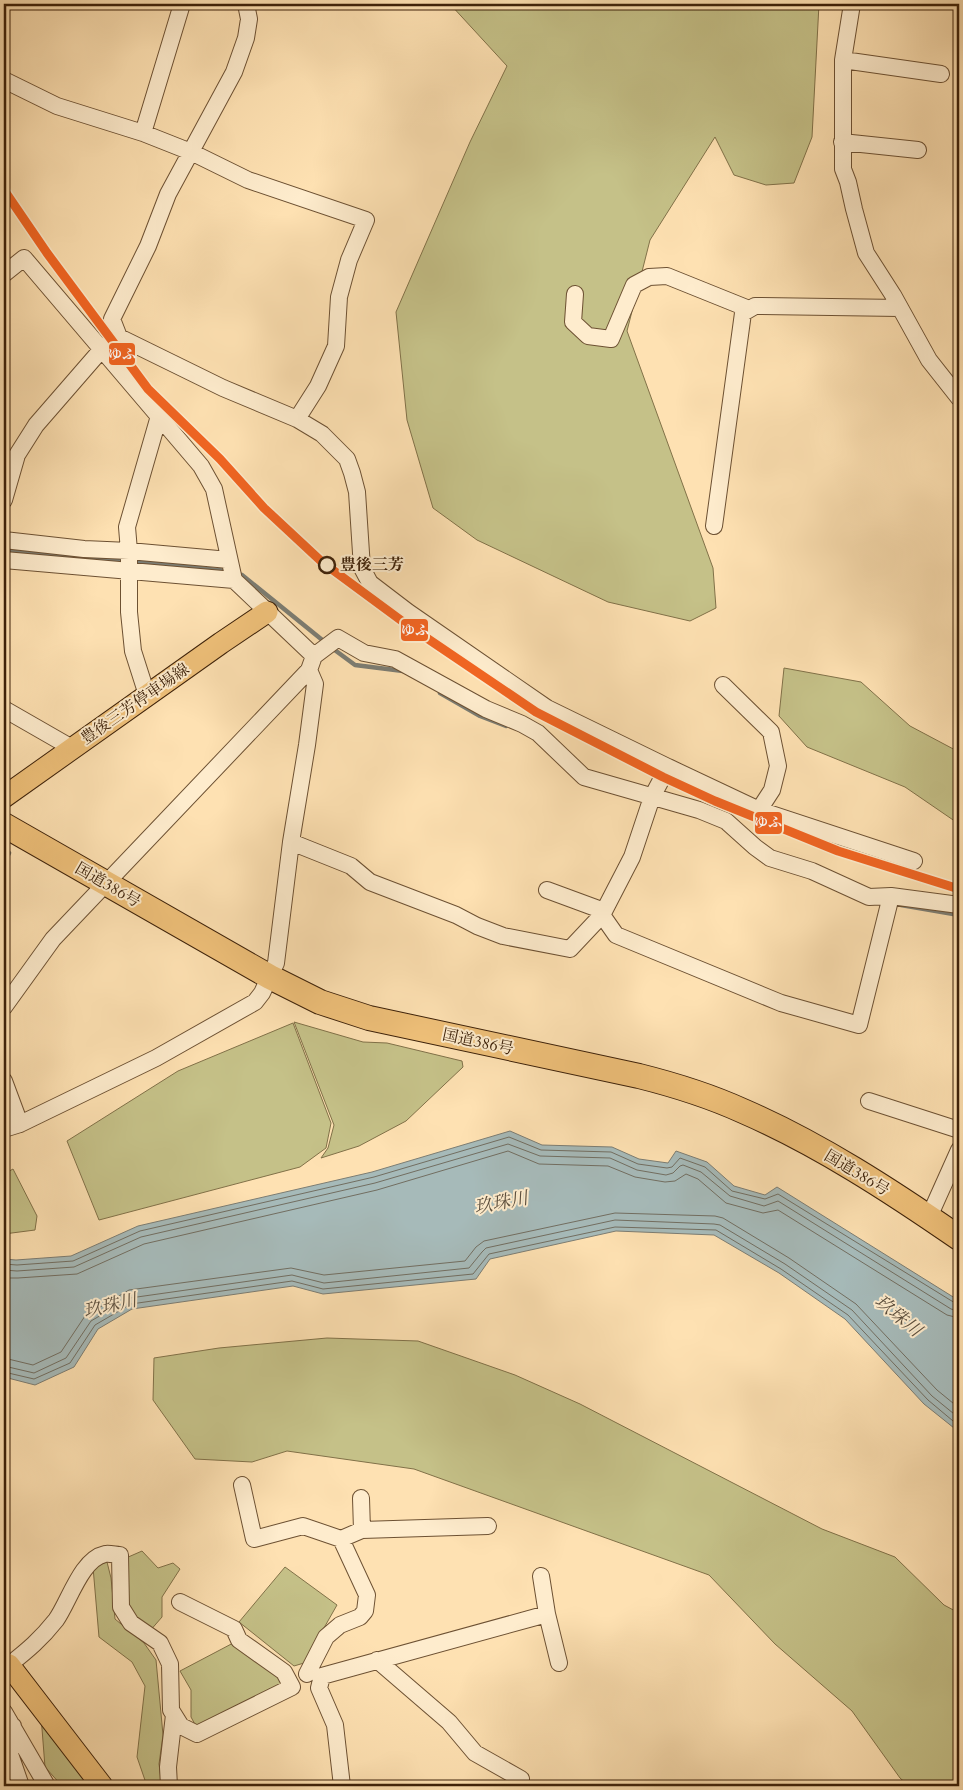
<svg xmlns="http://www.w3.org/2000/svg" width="963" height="1790" font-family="Cardo,'Noto Serif JP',serif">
  <rect width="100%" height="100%" fill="#fee1b2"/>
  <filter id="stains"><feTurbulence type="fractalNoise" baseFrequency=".004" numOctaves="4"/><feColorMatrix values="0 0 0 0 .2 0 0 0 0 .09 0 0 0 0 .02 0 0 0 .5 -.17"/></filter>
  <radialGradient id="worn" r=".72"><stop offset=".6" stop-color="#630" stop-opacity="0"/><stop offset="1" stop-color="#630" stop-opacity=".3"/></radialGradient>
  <path fill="#c5c188" stroke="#817148" d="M 450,4 L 819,4 L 812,137 L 794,183 L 766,185 L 734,175 L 715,137 L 650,240 L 627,331 L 713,568 L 716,608 L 690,621 L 608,602 L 477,540 L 433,508 L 407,420 L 396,312 L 470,142 L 507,66 Z
    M 784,668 L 861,682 L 910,726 L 959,752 L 959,824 L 905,787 L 807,747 L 779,716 Z
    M 294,1022 L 363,1042 L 387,1043 L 462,1061 L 463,1067 L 406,1121 L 359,1146 L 321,1158 L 328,1148 L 334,1125 Z
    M 293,1023 L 331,1123 L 326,1148 L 300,1167 L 99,1220 L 67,1141 L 178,1071 Z
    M 13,1169 L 37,1216 L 35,1230 L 4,1234 L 4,1174 Z
    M 327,1338 L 418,1341 L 515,1375 L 580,1404 L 822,1529 L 895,1557 L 944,1605 L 959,1613 L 959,1786 L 909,1786 L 900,1778 L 852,1711 L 775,1644 L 709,1575 L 414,1469 L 287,1451 L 252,1462 L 195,1459 L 153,1400 L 154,1358 L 219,1348 Z
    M 142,1551 L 158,1568 L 173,1563 L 180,1569 L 162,1597 L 162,1617 L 149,1632 L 132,1621 L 126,1595 L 126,1558 Z
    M 107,1562 L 111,1578 L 115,1619 L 144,1643 L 156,1660 L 163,1735 L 159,1764 L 162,1786 L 147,1786 L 137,1757 L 145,1686 L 132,1662 L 99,1637 L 93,1567 Z
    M 285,1567 L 337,1605 L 304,1663 L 294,1666 L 239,1622 Z
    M 237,1641 L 288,1684 L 198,1730 L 191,1717 L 191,1690 L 180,1671 Z
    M 41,1716 L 96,1786 L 62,1786 L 45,1767 Z"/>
  <path fill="#a6bab9" stroke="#7c7d73" d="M 510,1131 L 542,1145 L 612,1147 L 639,1159 L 668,1163 L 676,1151 L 707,1162 L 734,1186 L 765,1195 L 777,1187 L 958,1300 L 959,1432 L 924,1404 L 845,1319 L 779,1273 L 714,1235 L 616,1231 L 490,1259 L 476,1279 L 323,1294 L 293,1286 L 132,1309 L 98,1329 L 74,1367 L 35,1385 L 4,1377 L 4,1259 L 16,1260 L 71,1256 L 138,1226 L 372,1172 Z"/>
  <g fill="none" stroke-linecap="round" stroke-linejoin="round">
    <path stroke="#726e61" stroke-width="1" d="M 4,1264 L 17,1265 L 73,1261 L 140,1231 L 374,1177 L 509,1137 L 541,1150 L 611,1152 L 638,1164 L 667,1168 L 672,1167 L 680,1158 L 705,1167 L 732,1191 L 765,1199 L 778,1194 L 955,1303 L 959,1304
      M 4,1270 L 17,1271 L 74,1267 L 141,1237 L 375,1183 L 508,1144 L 540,1156 L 610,1158 L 637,1170 L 666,1175 L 673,1173 L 680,1166 L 683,1165 L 701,1172 L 730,1196 L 764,1206 L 778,1201 L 951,1309 L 959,1311
      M 4,1278 L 18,1278 L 77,1274 L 144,1244 L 377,1190 L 508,1151 L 539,1164 L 608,1166 L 635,1177 L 665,1182 L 675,1181 L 686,1174 L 698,1179 L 726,1203 L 763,1213 L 778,1210 L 947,1315 L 959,1318
      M 4,1358 L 33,1365 L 61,1352 L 85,1316 L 129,1290 L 291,1268 L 324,1275 L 465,1261 L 476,1247 L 484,1241 L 615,1213 L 715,1216 L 723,1218 L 789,1258 L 856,1304 L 937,1390 L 959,1408
      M 4,1366 L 34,1373 L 66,1358 L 91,1321 L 130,1298 L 292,1275 L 324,1283 L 469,1268 L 482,1252 L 486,1248 L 615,1220 L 714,1224 L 720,1225 L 785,1264 L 852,1310 L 932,1396 L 959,1418
      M 4,1372 L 34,1379 L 70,1363 L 95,1325 L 131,1304 L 292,1281 L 323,1289 L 473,1274 L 489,1254 L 615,1227 L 716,1230 L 781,1269 L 848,1315 L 928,1400 L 959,1426"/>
    <path stroke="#7c7d73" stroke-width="4.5" d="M 4,551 L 81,557
      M 88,557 L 126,560
      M 133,561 L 227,571
      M 237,574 L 242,575 L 326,643
      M 332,648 L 355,665 L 403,671
      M 440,693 L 480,716 L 506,726
      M 4,863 L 9,853
      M 901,905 L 959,915"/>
    <defs>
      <path id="minor" d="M 246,4 L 249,19 L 246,38 L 234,72 L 168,194 L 148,246 L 112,319 L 119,337 L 223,388 L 297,419 L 322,434 L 347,459 L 352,473 L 357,492 L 362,568 L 370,583 L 408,612 L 547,708 L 668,767 L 652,797 L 632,857 L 602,915 L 570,949 L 503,936 L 477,926 L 456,915 L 370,882 L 351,866 L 291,842
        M 852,4 L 843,60 L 843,169 L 848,182 L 854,209 L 866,253 L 893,295 L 929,360 L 959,398
        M 843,60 L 941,74
        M 4,80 L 57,106 L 143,133 L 191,152 L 248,180 L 366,220 L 349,260 L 339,297 L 336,346 L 318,386 L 297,419
        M 143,133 L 182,4
        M 842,142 L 918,150
        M 4,274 L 24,258 L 201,466 L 214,489 L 234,580 L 314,656
        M 575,294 L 573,322 L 588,336 L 611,339 L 634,285 L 649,277 L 667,276 L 749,309
        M 4,500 L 17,455 L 36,425 L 102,349 L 111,343
        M 714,526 L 743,313 L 755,306 L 900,308
        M 4,540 L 84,549 L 129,551 L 229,560
        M 4,560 L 234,580
        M 723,685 L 771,732 L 778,766 L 772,790 L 759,810
        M 147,695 L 133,651 L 129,612 L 129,551 L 127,527 L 159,416
        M 4,709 L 72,748
        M 668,767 L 759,810 L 914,861
        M 547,890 L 604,911
        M 602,915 L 616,935 L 781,1003 L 859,1025 L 891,896
        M 4,1007 L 53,939 L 309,670 L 314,656 L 338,638 L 364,653 L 395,659 L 486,709 L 522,724 L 538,733 L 584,777 L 699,810 L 726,821 L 755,847 L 770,858 L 812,871 L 869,897 L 891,896 L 959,905
        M 4,1081 L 20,1124
        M 869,1101 L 959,1130
        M 4,1129 L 20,1124 L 156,1058 L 255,1002 L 262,993 L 276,963 L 291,842 L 307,745 L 315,684 L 309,670
        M 929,1217 L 959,1150
        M 242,1485 L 254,1539 L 303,1526 L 341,1539 L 367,1595 L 365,1611 L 360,1617 L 340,1625 L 326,1637 L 307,1674
        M 361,1498 L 362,1530
        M 341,1539 L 362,1530 L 488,1526
        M 541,1576 L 547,1614 L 559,1663
        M 377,1660 L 449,1722 L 475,1753 L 521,1779
        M 9,1665 C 28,1650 41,1639 56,1620 C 69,1602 81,1559 105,1554 C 109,1553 116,1555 120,1555 L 121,1607 L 131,1623 L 160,1643 L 170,1664 L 171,1710 L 181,1726 L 197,1734 L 292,1687 L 284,1672 L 239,1640 L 234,1629 L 180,1602
        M 4,1712 L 47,1786
        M 13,1726 L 10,1754 L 21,1786
        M 169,1786 L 168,1767 L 174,1715
        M 342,1786 L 335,1725 L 319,1688 L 322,1676 L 547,1614"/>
      <path id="major" d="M 4,797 L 221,643 L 267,612
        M 4,1663 L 9,1665 L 102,1786"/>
      <path id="highway" d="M 4,825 L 270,977 L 320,1002 L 369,1018 L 639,1076 C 675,1085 710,1096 743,1111 C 819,1144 891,1191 959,1238"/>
    </defs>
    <use href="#minor" stroke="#6d5133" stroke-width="18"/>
    <use href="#major" stroke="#3d2109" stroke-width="23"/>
    <use href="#highway" stroke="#3d2109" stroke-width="26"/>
    <use href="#minor" stroke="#feeccd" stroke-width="16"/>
    <use href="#major" stroke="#efc079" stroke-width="21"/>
    <use href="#highway" stroke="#efc079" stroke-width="24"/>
    <defs>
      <path id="rail-1" d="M 4,190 L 47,253 L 148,389 L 220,459 L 264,508 L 322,562 L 406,624 L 536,712 L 663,777 L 715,801 L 838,851 L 959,889"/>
    </defs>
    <use href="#rail-1" stroke="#feeccd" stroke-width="12"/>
    <use href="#rail-1" stroke="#f26522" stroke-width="9"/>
  </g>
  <circle fill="#feeccd" stroke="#3d2109" stroke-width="2.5" cx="327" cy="565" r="8"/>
  <g text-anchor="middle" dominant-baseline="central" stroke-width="4" stroke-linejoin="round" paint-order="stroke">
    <g font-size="16" font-weight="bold" fill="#3d2109" stroke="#feeccd" text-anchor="start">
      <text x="340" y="565">豊後三芳</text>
    </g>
    <g font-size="16" fill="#3d2109" stroke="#feeccd">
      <text transform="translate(135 704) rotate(-35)">豊後三芳停車場線</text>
      <text transform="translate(108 885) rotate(30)">国道386号</text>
      <text transform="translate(478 1042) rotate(12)">国道386号</text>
      <text transform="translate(857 1173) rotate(31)">国道386号</text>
    </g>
    <g font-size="18" font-style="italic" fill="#5c4f3e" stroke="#feeccd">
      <text transform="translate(501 1203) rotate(-11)">玖珠川</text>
      <text transform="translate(110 1306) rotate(-13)">玖珠川</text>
      <text transform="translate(898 1316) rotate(39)">玖珠川</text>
    </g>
  </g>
  <g stroke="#feeccd" stroke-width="2">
    <rect x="108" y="342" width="28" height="24" rx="5" fill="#f26522"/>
    <rect x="400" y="618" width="29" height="24" rx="5" fill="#f26522"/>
    <rect x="754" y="811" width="29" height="24" rx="5" fill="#f26522"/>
  </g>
  <g font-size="14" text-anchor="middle" font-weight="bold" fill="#fff">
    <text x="122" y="359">ゆふ</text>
    <text x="415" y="635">ゆふ</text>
    <text x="768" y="827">ゆふ</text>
  </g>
  <rect width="963" height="1790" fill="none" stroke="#fee1b2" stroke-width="20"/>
  <rect x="5" y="5" width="953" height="1780" fill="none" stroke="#3d2109" stroke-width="2.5"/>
  <rect x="10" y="10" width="943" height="1770" fill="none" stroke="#3d2109"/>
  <rect width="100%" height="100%" filter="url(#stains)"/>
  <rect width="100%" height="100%" fill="url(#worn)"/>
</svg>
